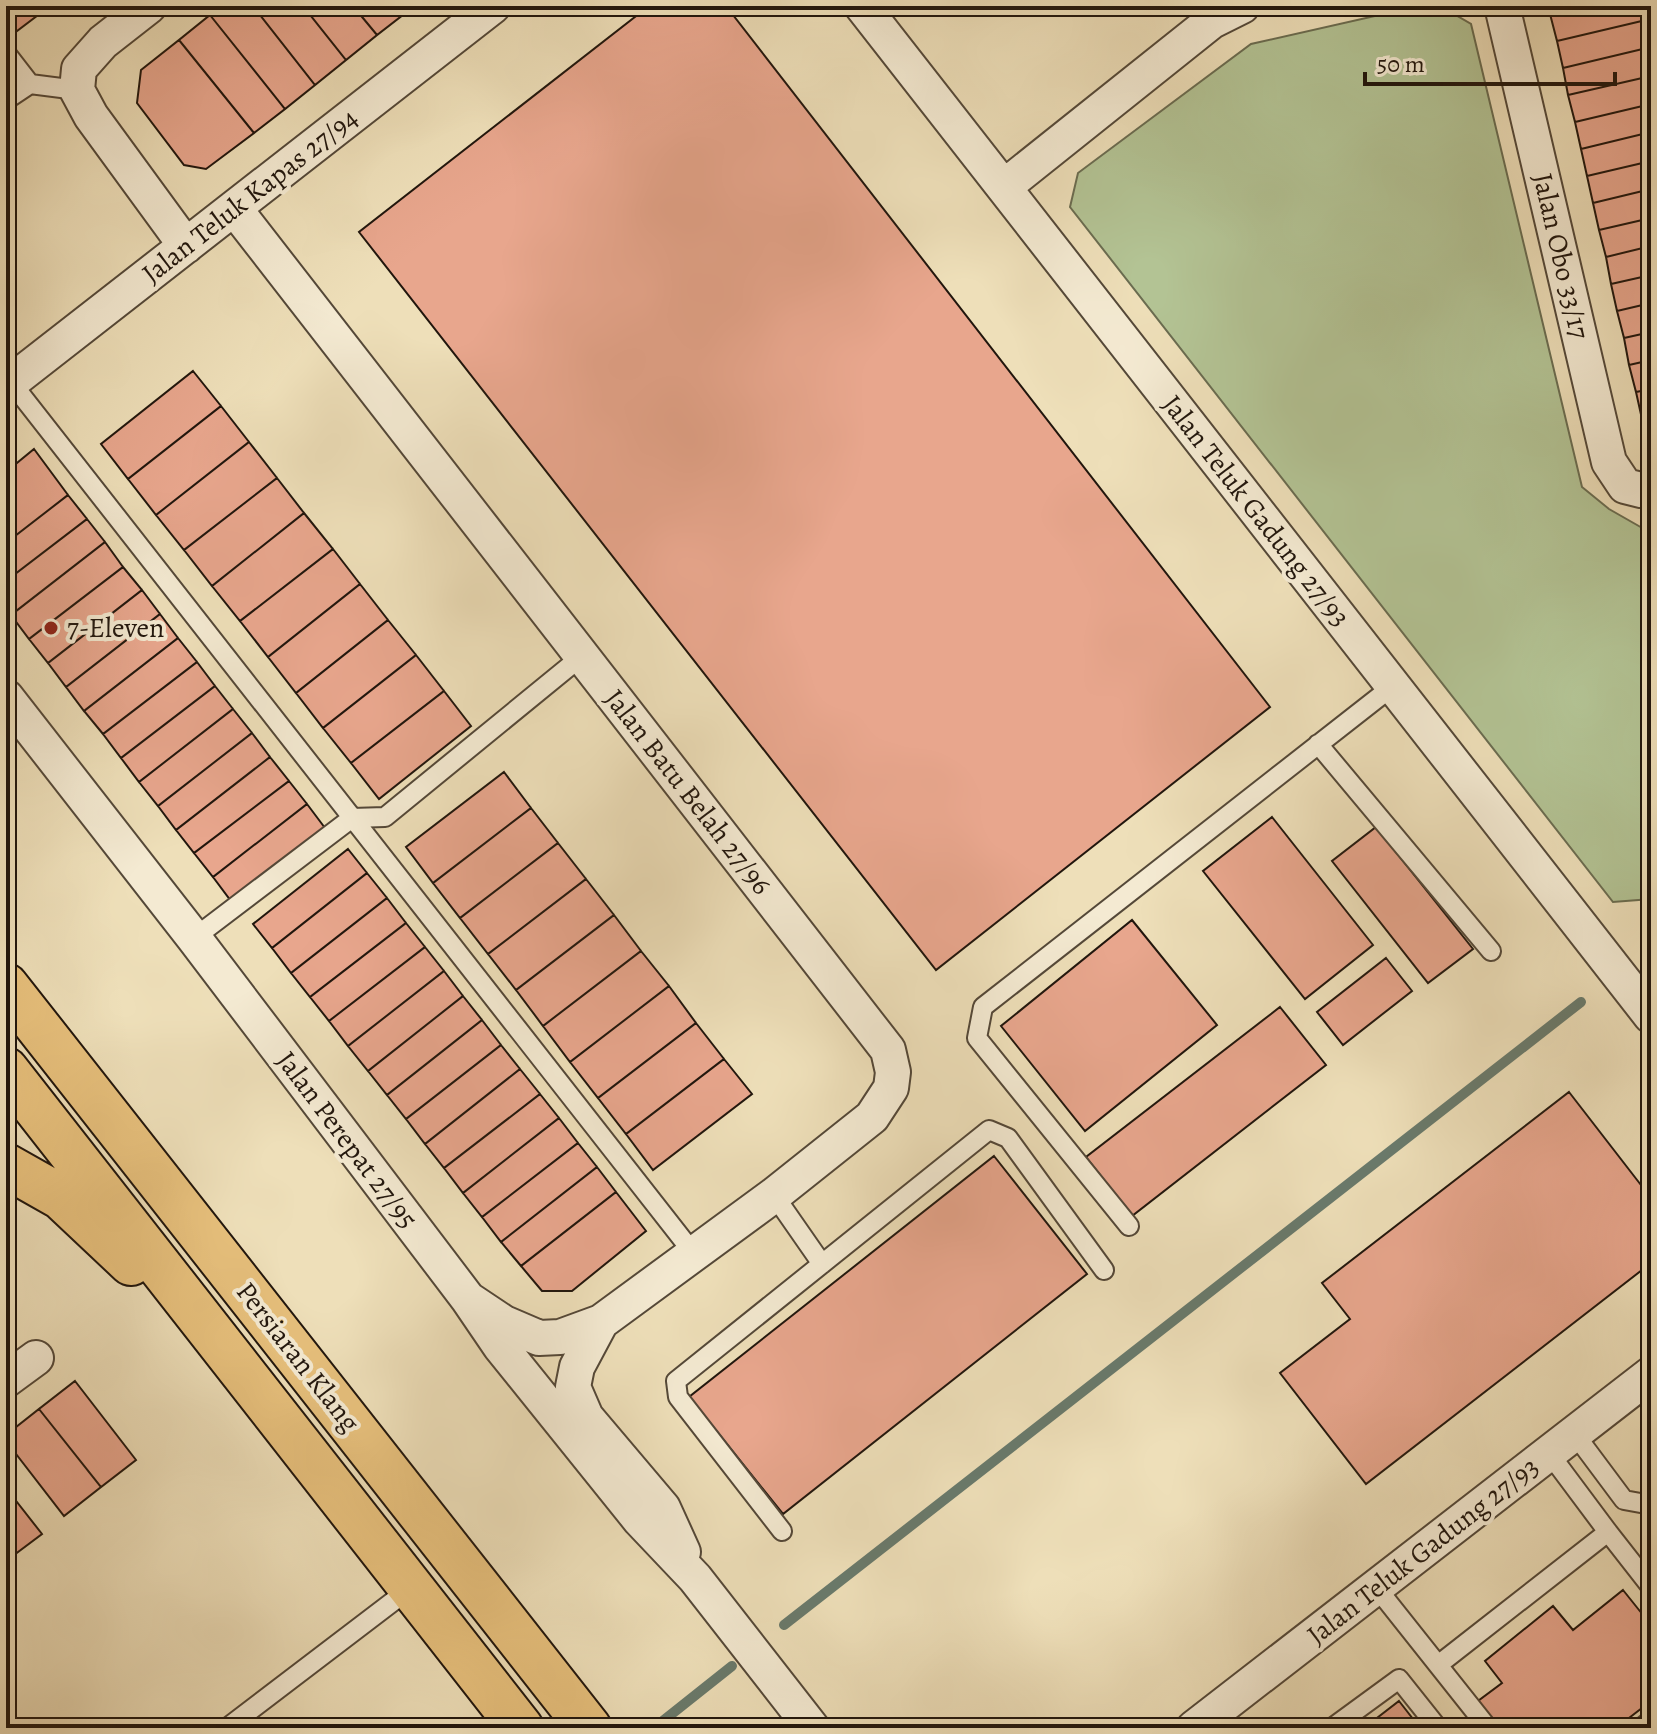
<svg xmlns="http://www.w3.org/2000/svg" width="1657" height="1734" font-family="Alegreya,serif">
  <rect width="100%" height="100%" fill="#eedfb9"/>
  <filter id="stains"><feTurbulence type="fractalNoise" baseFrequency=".0025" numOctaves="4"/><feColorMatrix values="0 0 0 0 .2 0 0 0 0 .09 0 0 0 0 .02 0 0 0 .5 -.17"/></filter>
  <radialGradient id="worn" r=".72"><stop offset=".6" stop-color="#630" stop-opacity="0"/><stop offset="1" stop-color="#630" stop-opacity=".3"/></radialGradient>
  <path fill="#b3c394" stroke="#6a6c50" stroke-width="2" d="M 1419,6 L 1440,6 L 1471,24 L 1582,487 L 1609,509 L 1651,533 L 1651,899 L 1613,902 L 1070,207 L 1078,173 L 1251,44 Z"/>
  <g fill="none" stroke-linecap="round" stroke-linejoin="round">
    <path stroke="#697a6c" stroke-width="10" d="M 784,1625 L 1581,1002
      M 654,1728 L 732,1666"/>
  </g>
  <path fill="#e8a68d" stroke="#21160d" stroke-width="2" d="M 6,6 L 50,6 L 13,34 L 6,24 Z
    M 222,6 L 253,6 L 315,85 L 285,109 L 210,15 Z
    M 253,6 L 303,6 L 346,60 L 315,85 Z
    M 303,6 L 353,6 L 377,35 L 346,60 Z
    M 353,6 L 404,6 L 408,11 L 377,35 Z
    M 649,6 L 726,6 L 1270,707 L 936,970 L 359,232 Z
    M 1583,6 L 1643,6 L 1646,20 L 1557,41 L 1550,14 Z
    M 210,15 L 285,109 L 254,133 L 179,40 Z
    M 1646,20 L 1651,47 L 1563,68 L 1557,41 Z
    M 179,40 L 254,133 L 206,169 L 184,165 L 137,103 L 141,70 Z
    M 1651,47 L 1651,76 L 1568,95 L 1563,68 Z
    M 1651,76 L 1651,104 L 1575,122 L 1568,95 Z
    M 1651,104 L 1651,132 L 1581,149 L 1575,122 Z
    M 1651,132 L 1651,161 L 1587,176 L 1581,149 Z
    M 1651,161 L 1651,189 L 1593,203 L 1587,176 Z
    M 1651,189 L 1651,218 L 1599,230 L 1593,203 Z
    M 1651,218 L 1651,246 L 1606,257 L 1599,230 Z
    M 1651,246 L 1651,275 L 1611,284 L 1606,257 Z
    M 1651,275 L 1651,303 L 1617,311 L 1611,284 Z
    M 1651,303 L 1651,332 L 1624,338 L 1617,311 Z
    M 1651,332 L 1651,360 L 1629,365 L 1624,338 Z
    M 1651,360 L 1651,389 L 1636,392 L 1629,365 Z
    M 193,371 L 221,406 L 128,479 L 101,444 Z
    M 1651,389 L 1651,417 L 1642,419 L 1636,392 Z
    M 221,406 L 249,442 L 156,515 L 128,479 Z
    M 249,442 L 277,478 L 184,550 L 156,515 Z
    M 34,449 L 68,495 L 6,543 L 6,472 Z
    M 277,478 L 304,513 L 212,586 L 184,550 Z
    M 68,495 L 87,519 L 6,581 L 6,543 Z
    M 304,513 L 333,549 L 240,621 L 212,586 Z
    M 87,519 L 105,542 L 11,615 L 6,609 L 6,581 Z
    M 105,542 L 123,567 L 29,639 L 11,615 Z
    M 333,549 L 360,584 L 268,657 L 240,621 Z
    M 123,567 L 142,590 L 48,663 L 29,639 Z
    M 360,584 L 388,620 L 296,693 L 268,657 Z
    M 142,590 L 160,614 L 66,687 L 48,663 Z
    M 160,614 L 178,638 L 84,711 L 66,687 Z
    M 388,620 L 416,655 L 323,728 L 296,693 Z
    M 178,638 L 197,662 L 103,734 L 84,711 Z
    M 416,655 L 444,691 L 351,763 L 323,728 Z
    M 197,662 L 215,686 L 121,758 L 103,734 Z
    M 215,686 L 233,709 L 139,782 L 121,758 Z
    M 444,691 L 471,726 L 379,799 L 351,763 Z
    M 233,709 L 252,733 L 158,806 L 139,782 Z
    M 252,733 L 270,757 L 176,830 L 158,806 Z
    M 270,757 L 289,781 L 194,853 L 176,830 Z
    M 504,772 L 531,808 L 433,883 L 406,847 Z
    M 289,781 L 307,804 L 213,877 L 194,853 Z
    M 307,804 L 325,828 L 231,901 L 213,877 Z
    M 531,808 L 558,843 L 460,918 L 433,883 Z
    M 1272,817 L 1373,945 L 1305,999 L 1203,871 Z
    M 1376,827 L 1473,949 L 1428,983 L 1332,861 Z
    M 558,843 L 586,879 L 488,954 L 460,918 Z
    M 348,849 L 367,873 L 272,948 L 253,924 Z
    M 367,873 L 387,898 L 291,973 L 272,948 Z
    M 586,879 L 614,915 L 516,990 L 488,954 Z
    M 387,898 L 406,923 L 310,997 L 291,973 Z
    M 614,915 L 641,951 L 543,1026 L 516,990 Z
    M 1132,920 L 1217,1025 L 1085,1131 L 1001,1026 Z
    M 406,923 L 425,947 L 329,1021 L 310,997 Z
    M 425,947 L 444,971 L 348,1046 L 329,1021 Z
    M 641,951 L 669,986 L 570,1062 L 543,1026 Z
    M 1386,958 L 1412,991 L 1343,1045 L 1317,1012 Z
    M 444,971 L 463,996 L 368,1071 L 348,1046 Z
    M 669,986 L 696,1023 L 598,1098 L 570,1062 Z
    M 463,996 L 482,1020 L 387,1095 L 368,1071 Z
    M 1280,1007 L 1326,1065 L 1132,1216 L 1086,1157 Z
    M 482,1020 L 501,1045 L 406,1119 L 387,1095 Z
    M 696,1023 L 724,1059 L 626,1134 L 598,1098 Z
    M 501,1045 L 520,1069 L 425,1144 L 406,1119 Z
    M 724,1059 L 752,1094 L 653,1170 L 626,1134 Z
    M 520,1069 L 540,1094 L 444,1168 L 425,1144 Z
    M 1569,1092 L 1651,1198 L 1651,1263 L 1366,1484 L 1280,1373 L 1350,1319 L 1322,1283 Z
    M 540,1094 L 559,1118 L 463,1193 L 444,1168 Z
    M 559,1118 L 578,1143 L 482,1217 L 463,1193 Z
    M 578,1143 L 597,1167 L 501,1242 L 482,1217 Z
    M 994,1156 L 1087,1274 L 783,1514 L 689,1397 Z
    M 597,1167 L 616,1192 L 521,1266 L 501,1242 Z
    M 616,1192 L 646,1231 L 572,1291 L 542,1291 L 521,1266 Z
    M 75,1381 L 136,1460 L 101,1487 L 39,1409 Z
    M 39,1409 L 101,1487 L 64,1516 L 6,1441 L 6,1435 Z
    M 6,1488 L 42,1534 L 6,1561 Z
    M 1623,1590 L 1651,1625 L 1651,1701 L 1616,1728 L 1499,1728 L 1478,1701 L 1502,1683 L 1485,1661 L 1553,1606 L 1573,1630 Z
    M 1399,1701 L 1420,1728 L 1364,1728 Z"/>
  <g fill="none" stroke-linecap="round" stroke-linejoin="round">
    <defs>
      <path id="lane" d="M 6,53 L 30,84 L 77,90
        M 6,100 L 30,84
        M 11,382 L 694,1254
        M 1318,744 L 1491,951
        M 194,938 L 352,818 L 385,817 L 582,656
        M 774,1195 L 822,1264
        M 1129,1226 L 977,1038 L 983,1007 L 1393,686
        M 1574,1433 L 1624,1500 L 1646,1504 L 1651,1500
        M 782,1531 L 678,1397 L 676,1381 L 989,1130 L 1008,1138 L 1104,1270
        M 1608,1532 L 1651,1587
        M 1376,1587 L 1488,1728
        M 1438,1665 L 1608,1532 L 1549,1453
        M 227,1728 L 412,1587
        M 1332,1728 L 1399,1679 L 1438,1728
        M 1641,1728 L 1651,1720"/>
      <path id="street" d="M 149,6 L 103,42 L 79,69 L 77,90 L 91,116 L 186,246
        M 862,6 L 1651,1016
        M 1502,6 L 1609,462 L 1625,486 L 1641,490 L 1651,488
        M 1004,187 L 1212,21 L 1242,6
        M 234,208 L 888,1050 L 893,1072 L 891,1088 L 872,1117 L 774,1195 L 601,1322 L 560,1337 L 539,1338 L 504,1323 L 468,1299
        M 6,386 L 493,6
        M 6,697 L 194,938 L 468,1299 L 500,1346 L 640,1520 L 695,1578 L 812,1728
        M 601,1322 L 577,1367 L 573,1387 L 586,1417 L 663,1508 L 683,1552
        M 6,1380 L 36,1358
        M 1194,1728 L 1651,1374"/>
      <path id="primary" d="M 6,986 L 589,1728
        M 6,1070 L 521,1728
        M 6,1166 L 61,1197 L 131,1263"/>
    </defs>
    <use href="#lane" stroke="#544838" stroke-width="22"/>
    <use href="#street" stroke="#544838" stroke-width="38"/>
    <use href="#primary" stroke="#21160d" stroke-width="48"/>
    <use href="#lane" stroke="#f4ead2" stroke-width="18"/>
    <use href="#street" stroke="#f4ead2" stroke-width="34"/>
    <use href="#primary" stroke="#e7c07c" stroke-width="44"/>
  </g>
  <circle fill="#8f2418" stroke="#f4ead2" stroke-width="3" cx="51" cy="628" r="8"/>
  <g text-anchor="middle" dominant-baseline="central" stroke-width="8" stroke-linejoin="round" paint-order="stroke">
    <g font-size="28" fill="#21160d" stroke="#f4ead2">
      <text transform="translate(250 196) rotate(-38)">Jalan Teluk Kapas 27/94</text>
      <text transform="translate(1561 256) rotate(77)">Jalan Obo 33/17</text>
      <text transform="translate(1256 511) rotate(52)">Jalan Teluk Gadung 27/93</text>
      <text transform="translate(688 792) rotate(52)">Jalan Batu Belah 27/96</text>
      <text transform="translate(347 1140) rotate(53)">Jalan Perepat 27/95</text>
      <text transform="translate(298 1357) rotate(52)">Persiaran Klang</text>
      <text transform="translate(1423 1551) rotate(-38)">Jalan Teluk Gadung 27/93</text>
    </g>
    <g font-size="28" fill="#21160d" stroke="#f4ead2" text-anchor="start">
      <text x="67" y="628">7-Eleven</text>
    </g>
  </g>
  <rect width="1657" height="1734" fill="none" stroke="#eedfb9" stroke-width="32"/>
  <rect x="8" y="8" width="1641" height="1718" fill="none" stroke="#21160d" stroke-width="4"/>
  <rect x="16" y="16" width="1625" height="1702" fill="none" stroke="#21160d" stroke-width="2"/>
  <path d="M1365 72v12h250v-12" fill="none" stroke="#21160d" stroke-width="4"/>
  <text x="1377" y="72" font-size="24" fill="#21160d" stroke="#f4ead2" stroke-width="6" paint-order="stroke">50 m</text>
  <rect width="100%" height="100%" filter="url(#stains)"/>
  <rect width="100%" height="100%" fill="url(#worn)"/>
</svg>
